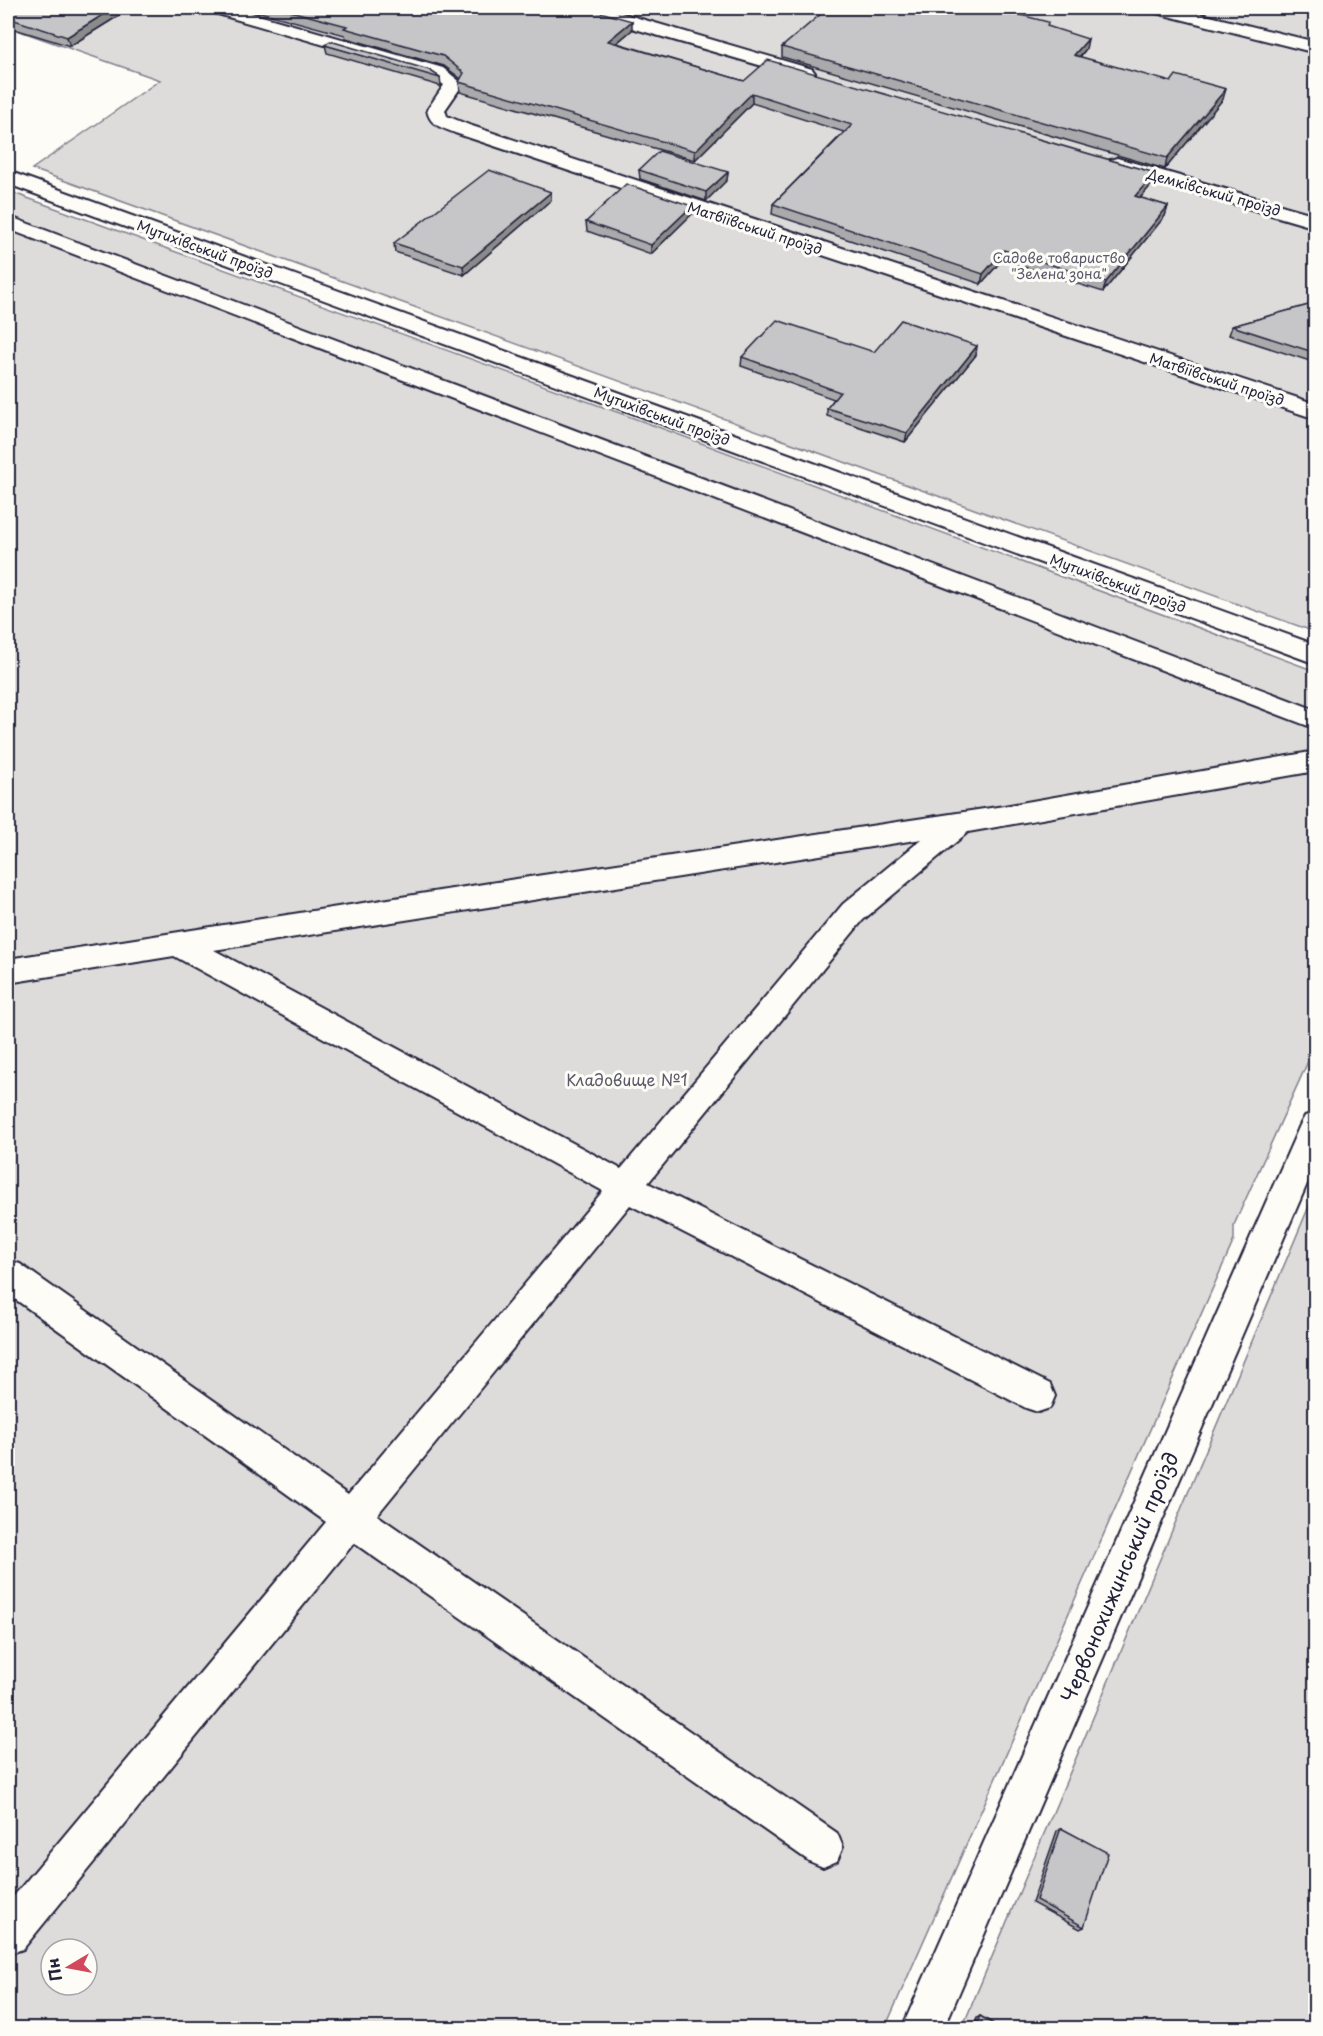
<svg xmlns="http://www.w3.org/2000/svg" width="1323" height="2036" font-family="'Playpen Sans',sans-serif">
  <rect width="100%" height="100%" fill="#fdfcf7"/>
  <filter id="ink" filterUnits="userSpaceOnUse"><feTurbulence type="fractalNoise" baseFrequency=".0167" numOctaves="2"/><feDisplacementMap in="SourceGraphic" scale="12" xChannelSelector="R" yChannelSelector="G"/><feConvolveMatrix kernelMatrix="1 2 1 2 8 2 1 2 1" color-interpolation-filters="sRGB"/></filter>
  <g filter="url(#ink)">
    <path fill="#dddcdb" stroke="#807f8b" stroke-width="1.5" fill-rule="evenodd" d="M 8,8 L 1315,8 L 1315,632 L 32,169 L 160,80 L 8,27 Z
      M 8,191 L 650,424 L 1315,671 L 1315,1046 L 1234,1225 L 1234,1240 L 885,2028 L 8,2028 ZM 51,1949 L 87,1949 L 87,1985 L 51,1985 Z
      M 1315,1192 L 1315,2028 L 962,2028 Z"/>
    <g fill="none" stroke-linecap="round" stroke-linejoin="round">
      <defs>
        <path id="service" d="M 208,8 L 234,8 L 443,68 L 463,84 L 445,110 L 447,116 L 469,125 L 1316,404 L 1316,419 L 455,133 C 441,127 430,126 427,110 L 444,85 L 431,76 L 211,12 Z
          M 586,8 L 604,8 L 812,69 L 815,73 L 812,77 L 800,77 L 594,17 Z
          M 1149,8 L 1177,8 L 1316,42 L 1316,53 L 1152,12 Z
          M 1117,158 L 1316,215 L 1316,228 L 1110,168 L 1107,164 L 1110,160 Z
          M 8,171 L 1316,645 L 1316,664 L 8,184 Z
          M 8,216 L 1316,710 L 1316,729 L 8,229 Z
          M 1316,751 L 1316,771 L 968,832 L 863,920 L 648,1183 L 1050,1384 L 1055,1396 L 1050,1408 L 1038,1412 L 1026,1408 L 630,1205 L 377,1515 L 837,1833 L 843,1847 L 837,1861 L 823,1867 L 809,1861 L 354,1543 L 23,1949 L 8,1954 L 8,1903 L 326,1522 L 8,1294 L 8,1260 L 20,1264 L 348,1495 L 603,1191 L 174,956 L 8,983 L 8,959 L 490,883 L 1004,806 ZM 922,839 L 843,904 L 621,1169 L 214,950 Z
          M 1316,1112 L 1316,1163 L 944,2028 L 902,2028 L 1300,1125 L 1305,1116 Z"/>
      </defs>
      <use href="#service" stroke="#22223b" stroke-width="4"/>
      <use href="#service" fill="#fdfcf7" fill-rule="evenodd"/>
    </g>
    <path fill="#aaaaac" stroke="#22223b" stroke-width="1.5" d="M 8,8 L 139,8 L 133,11 L 128,10 L 70,46 L 8,27 Z
      M 245,8 L 591,8 L 593,10 L 632,30 L 617,43 L 744,81 L 1153,183 L 1140,198 L 1168,206 L 1165,216 L 1103,292 L 1002,260 L 981,284 L 772,214 L 773,204 L 844,132 L 752,103 L 695,160 L 460,92 L 459,82 L 461,79 L 444,66 L 346,38 L 345,35 Z
      M 1048,27 L 1086,49 L 1080,57 L 1223,99 L 1165,169 L 782,57 L 782,47 Z
      M 325,45 L 440,77 L 441,86 L 440,86 L 327,53 Z
      M 639,170 L 728,172 L 727,180 L 706,201 L 640,179 Z
      M 551,200 L 464,275 L 395,252 L 394,243 Z
      M 692,214 L 651,254 L 587,231 L 586,222 Z
      M 1316,303 L 1316,363 L 1229,335 L 1232,326 Z
      M 874,352 L 976,355 L 905,442 L 827,416 L 827,408 L 834,399 L 741,366 L 742,357 Z
      M 1316,558 L 1316,576 L 1308,573 Z
      M 1061,1828 L 1084,1927 L 1080,1929 L 1032,1903 L 1057,1831 Z
      M 980,2016 L 1000,2028 L 973,2028 L 977,2018 Z"/>
    <path fill="#8b8b8c" stroke="#22223b" stroke-width="1.5" d="M 114,8 L 127,8 L 128,10 L 70,46 L 67,37 Z
      M 132,8 L 139,8 L 133,11 Z
      M 632,21 L 632,30 L 608,50 L 608,41 Z
      M 1088,39 L 1086,49 L 1072,65 L 1074,55 Z
      M 1226,89 L 1223,99 L 1165,169 L 1167,158 Z
      M 752,93 L 752,103 L 695,160 L 695,151 Z
      M 728,172 L 727,180 L 706,201 L 706,192 Z
      M 1155,173 L 1153,183 L 1133,206 L 1135,196 Z
      M 551,192 L 551,200 L 464,275 L 463,266 Z
      M 692,206 L 692,214 L 651,254 L 651,245 Z
      M 1168,206 L 1165,216 L 1103,292 L 1106,282 Z
      M 1004,250 L 1002,260 L 981,284 L 983,274 Z
      M 977,346 L 976,355 L 905,442 L 907,433 Z"/>
    <path fill="#c6c6c8" stroke="#22223b" stroke-width="1.5" d="M 8,8 L 114,8 L 67,37 L 8,18 Z
      M 279,8 L 591,8 L 593,10 L 632,21 L 608,41 L 744,81 L 768,60 L 1155,173 L 1135,196 L 1168,206 L 1106,282 L 1004,250 L 983,274 L 773,204 L 852,125 L 752,93 L 695,151 L 459,82 L 464,73 L 443,56 L 344,28 L 347,26 Z
      M 828,8 L 993,8 L 1048,22 L 1047,26 L 1088,39 L 1074,55 L 1171,82 L 1176,75 L 1226,89 L 1167,158 L 782,47 Z
      M 330,41 L 429,70 L 440,77 L 440,78 L 325,45 Z
      M 659,151 L 728,172 L 706,192 L 639,170 Z
      M 489,170 L 551,192 L 463,266 L 394,243 Z
      M 626,184 L 692,206 L 651,245 L 586,222 Z
      M 1316,303 L 1316,353 L 1232,326 Z
      M 777,320 L 874,352 L 901,320 L 977,346 L 907,433 L 827,408 L 840,392 L 742,357 Z
      M 1061,1828 L 1108,1853 L 1084,1927 L 1036,1900 Z
      M 980,2016 L 1000,2028 L 975,2028 Z"/>
  </g>
  <g text-anchor="middle" dominant-baseline="central" stroke-width="6" stroke-linejoin="round" paint-order="stroke">
    <g font-size="14" fill="#22223b" stroke="#fdfcf7">
      <text transform="translate(1214 192) rotate(16)">Демківський проїзд</text>
      <text transform="translate(755 228) rotate(18)">Матвіївський проїзд</text>
      <text transform="translate(205 249) rotate(20)">Мутихівський проїзд</text>
      <text transform="translate(1217 379) rotate(18)">Матвіївський проїзд</text>
      <text transform="translate(662 416) rotate(20)">Мутихівський проїзд</text>
      <text transform="translate(1118 583) rotate(20)">Мутихівський проїзд</text>
    </g>
    <g font-size="14" fill="#5a5a6b" stroke="#fdfcf7">
      <text x="1059" y="257">Садове товариство<tspan x="1059" dy="16">"Зелена зона"</tspan></text>
    </g>
    <g font-size="16" fill="#5a5a6b" stroke="#fdfcf7">
      <text x="627" y="1079">Кладовище №1</text>
    </g>
    <g font-size="20" fill="#22223b" stroke="#fdfcf7">
      <text transform="translate(1119 1577) rotate(-67)">Червонохижинський проїзд</text>
    </g>
  </g>
  <rect width="1323" height="2036" fill="none" stroke="#fdfcf7" stroke-width="30"/>
  <rect x="15" y="15" width="1293" height="2006" fill="none" stroke="#22223b" stroke-width="2" filter="url(#ink)"/>
  <g transform="translate(69 1967) rotate(260)"><circle r="28" fill="#fdfcf7" stroke="#a5a5ac" stroke-width="1.5"/>
  <path d="M0-4.5L10 22L0 15L-10 22Z" fill="#d1495b"/>
  <text y="-9" font-size="16" font-weight="bold" text-anchor="middle" fill="#22223b">Пн</text>
  </g>
</svg>
